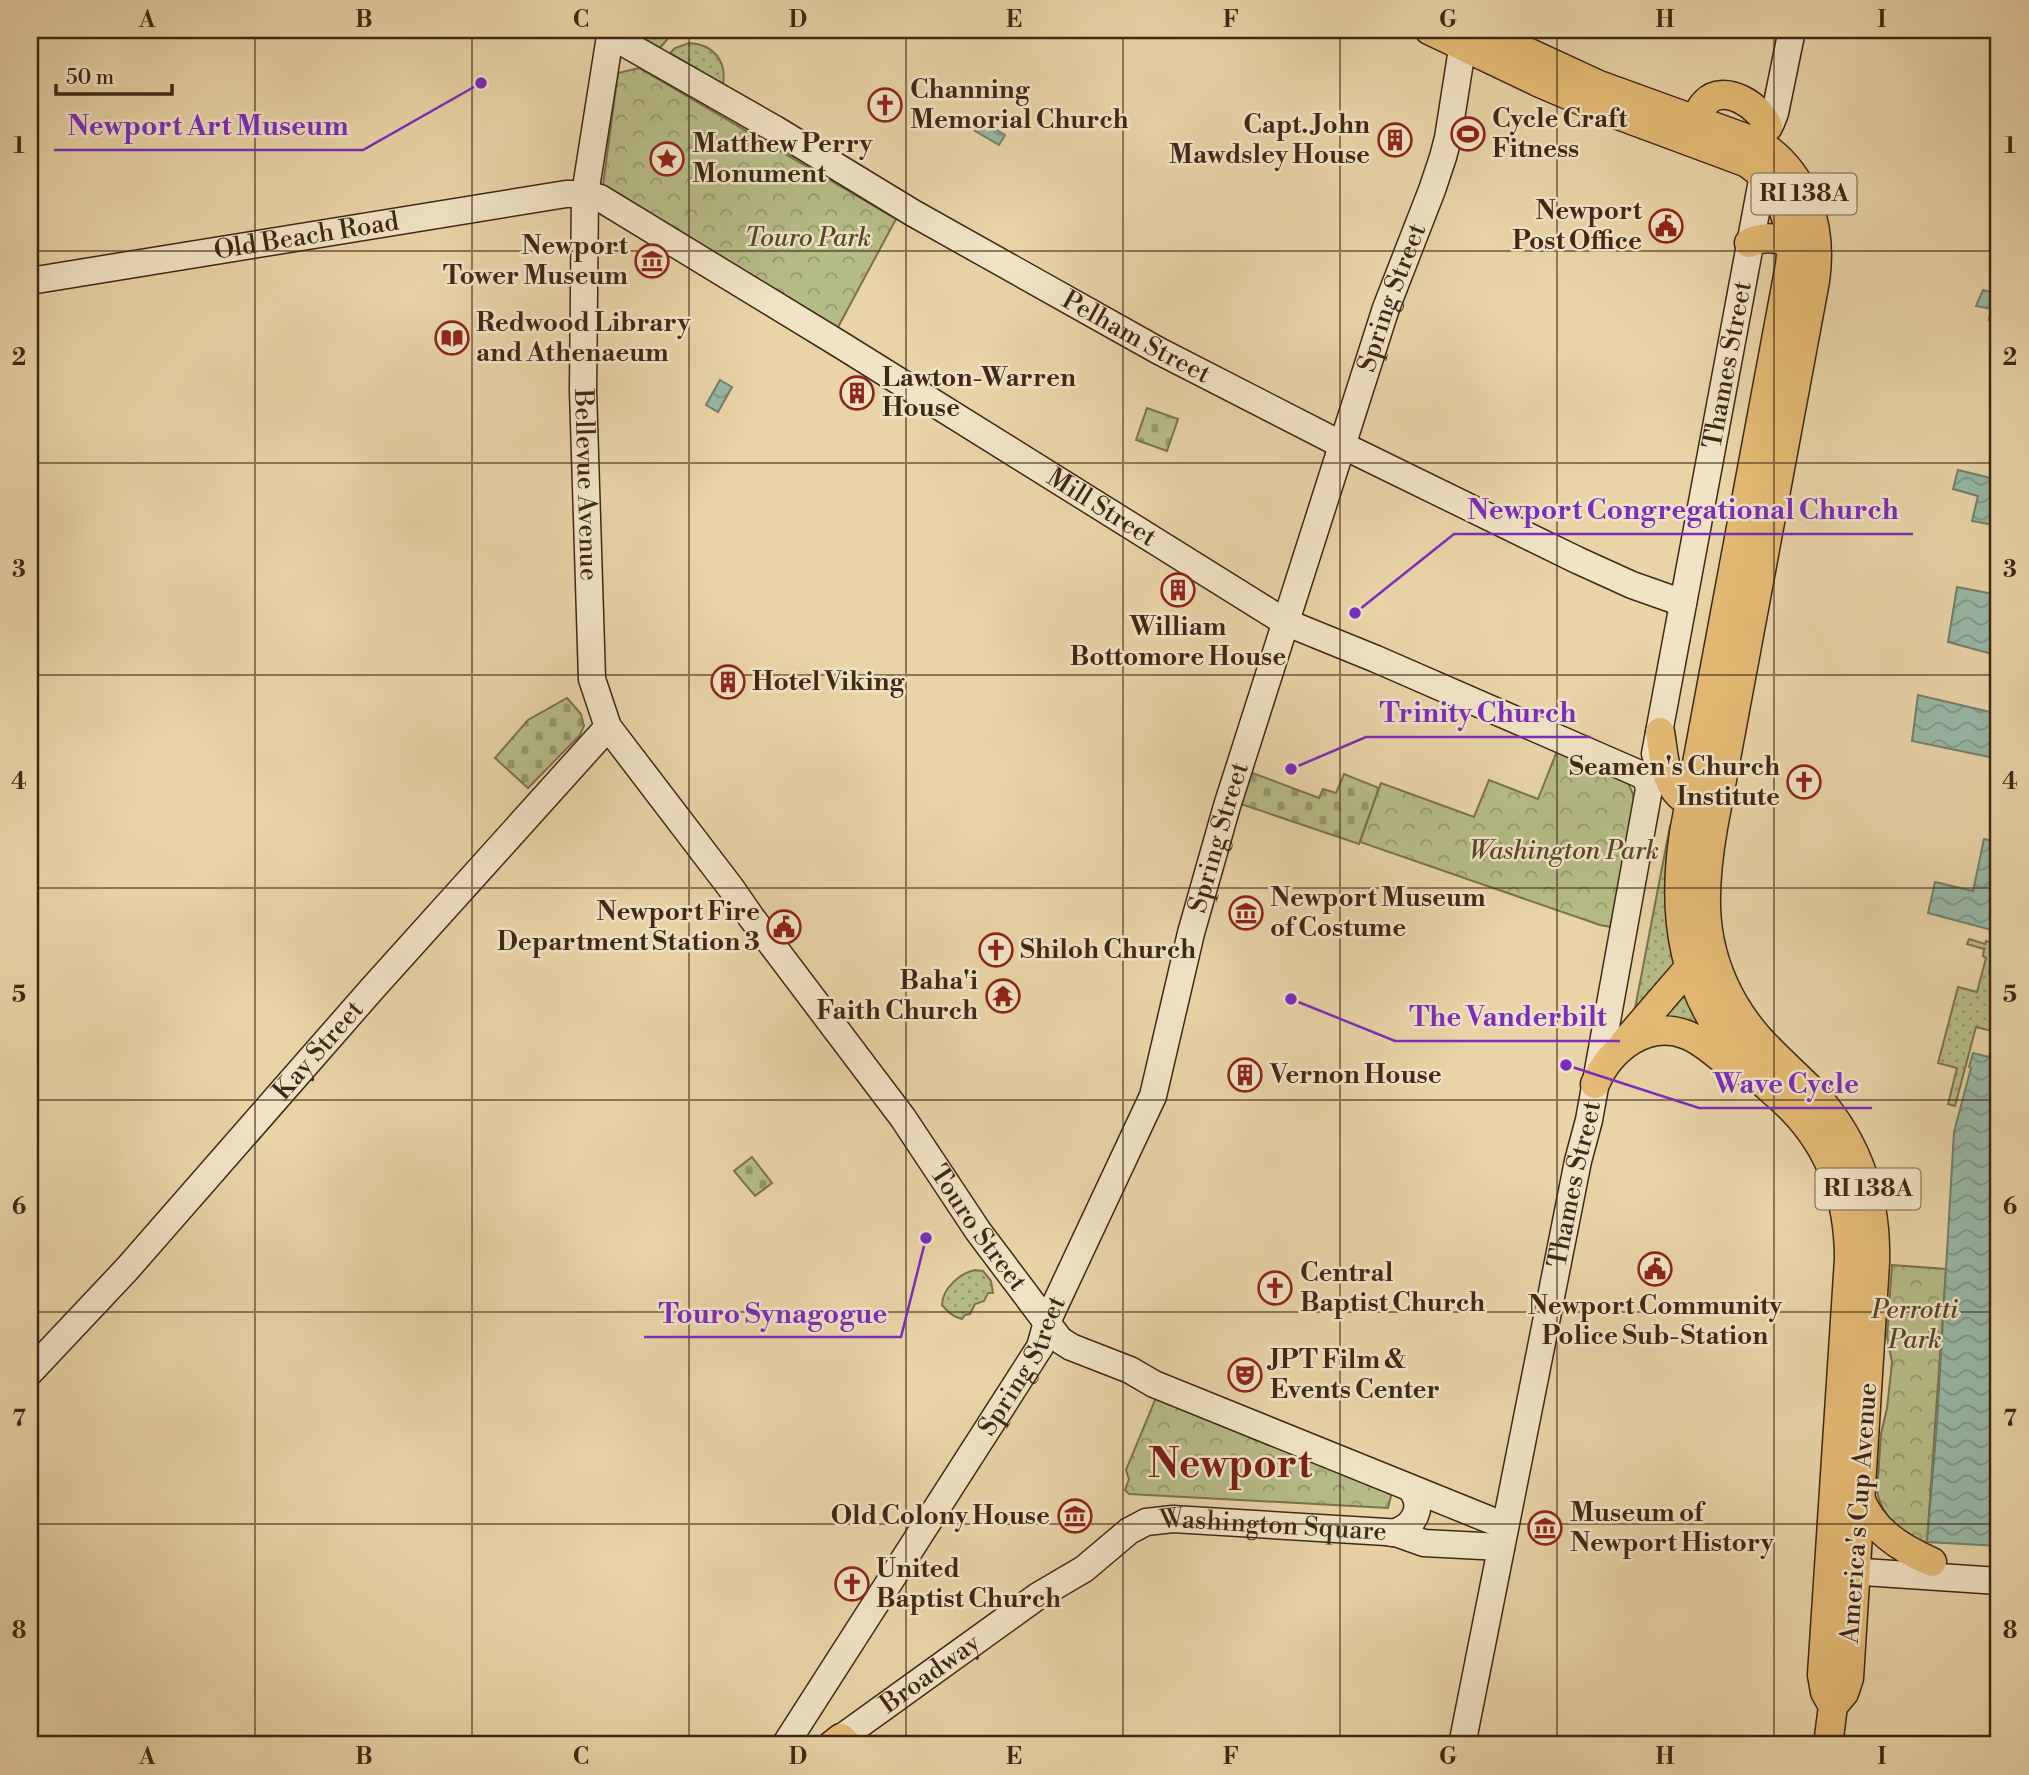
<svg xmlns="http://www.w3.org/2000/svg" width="2029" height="1775" font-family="'Libre Bodoni',serif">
  <defs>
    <pattern id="grass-dots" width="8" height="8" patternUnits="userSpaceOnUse" patternTransform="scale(1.75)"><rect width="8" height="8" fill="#b6bc87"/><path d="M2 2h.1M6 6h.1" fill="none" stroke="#95996d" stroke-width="1.8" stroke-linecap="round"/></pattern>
    <pattern id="cemetery-stones" width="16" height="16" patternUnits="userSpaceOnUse" patternTransform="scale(1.75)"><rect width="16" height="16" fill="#b6bc87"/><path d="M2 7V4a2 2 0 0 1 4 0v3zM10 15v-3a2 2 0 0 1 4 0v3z" fill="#95996d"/></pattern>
    <pattern id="park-crowns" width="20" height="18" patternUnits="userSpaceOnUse" patternTransform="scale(1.75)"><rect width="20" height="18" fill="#b6bc87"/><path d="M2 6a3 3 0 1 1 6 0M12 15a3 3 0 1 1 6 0" fill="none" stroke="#95996d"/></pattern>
    <pattern id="water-waves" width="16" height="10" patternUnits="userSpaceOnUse" patternTransform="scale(1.75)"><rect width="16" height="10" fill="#97b8a6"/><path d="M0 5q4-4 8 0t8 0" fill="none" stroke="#7d9686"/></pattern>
  </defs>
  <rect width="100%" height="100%" fill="#e8d4a7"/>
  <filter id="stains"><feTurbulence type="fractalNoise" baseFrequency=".00286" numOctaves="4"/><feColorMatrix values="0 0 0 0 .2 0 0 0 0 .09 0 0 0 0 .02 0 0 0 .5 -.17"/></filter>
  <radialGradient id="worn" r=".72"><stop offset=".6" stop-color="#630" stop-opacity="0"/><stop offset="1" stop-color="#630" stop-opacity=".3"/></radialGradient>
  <path fill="url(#grass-dots)" stroke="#7a724e" stroke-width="2" d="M 631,30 L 684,30 L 671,35 L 660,48 L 634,33 Z
    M 689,43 C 713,44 727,61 723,84 L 670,53 L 675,48 Z
    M 1670,826 L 1675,827 L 1680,972 L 1633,1019 Z
    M 1969,939 L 1985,944 L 1986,941 L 1996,944 L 1989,973 L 1999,982 L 1999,1003 L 1992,1031 L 1976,1027 L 1955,1106 L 1948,1104 L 1957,1068 L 1938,1063 L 1958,987 L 1977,992 L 1986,958 L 1983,956 L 1984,949 L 1967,944 Z
    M 1688,994 L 1712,1040 L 1665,1017 L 1680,999 Z
    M 975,1270 L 983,1271 L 991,1281 L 993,1293 L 988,1293 L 984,1301 L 975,1304 L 970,1314 L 965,1315 L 962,1319 C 953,1317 948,1312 942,1305 C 942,1289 960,1273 975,1270 Z"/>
  <path fill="url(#cemetery-stones)" stroke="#7a724e" stroke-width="2" d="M 1147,408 L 1178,419 L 1167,451 L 1136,440 Z
    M 567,698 L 581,714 L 584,726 L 580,735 L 528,788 L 495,758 L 528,720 Z
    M 1250,772 L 1319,798 L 1323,789 L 1336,793 L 1344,774 L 1379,788 L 1359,844 L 1241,804 Z
    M 752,1157 L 772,1183 L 755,1196 L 734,1171 Z"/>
  <path fill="url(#park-crowns)" stroke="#7a724e" stroke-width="2" d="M 639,68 L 896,219 L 837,329 L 603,185 L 618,73 Z
    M 1557,751 L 1628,783 L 1633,794 L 1634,802 L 1611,927 L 1600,925 L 1360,842 L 1381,783 L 1474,817 L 1489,780 L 1538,799 Z
    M 1892,1265 L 1946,1269 L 1927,1542 C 1903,1541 1882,1515 1877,1492 L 1881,1434 L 1887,1408 L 1891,1372 L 1892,1362 L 1887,1336 Z
    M 1160,1396 L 1390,1492 L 1391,1496 L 1388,1508 L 1129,1494 L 1125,1490 L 1129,1479 L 1126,1470 L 1155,1400 Z"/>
  <path fill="url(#water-waves)" stroke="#747e6c" stroke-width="2" d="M 982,121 L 1005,135 L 999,145 L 975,131 Z
    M 1983,290 L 1999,294 L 1999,322 L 1989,320 L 1991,309 L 1976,306 Z
    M 720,380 L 732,387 L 718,412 L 706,405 Z
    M 1958,470 L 1999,480 L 1999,526 L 1972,521 L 1978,496 L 1953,489 Z
    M 1957,587 L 1999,595 L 1999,656 L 1948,642 Z
    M 1918,695 L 1999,714 L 1999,759 L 1912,741 Z
    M 1984,839 L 1999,842 L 1999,932 L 1928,913 L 1935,882 L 1973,891 Z
    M 1992,1047 L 1999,1049 L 1999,1546 L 1927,1542 L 1937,1423 L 1954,1132 L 1971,1068 L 1969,1067 L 1973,1053 L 1989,1057 Z"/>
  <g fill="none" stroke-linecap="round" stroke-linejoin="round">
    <defs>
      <g id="secondary">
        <path id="s1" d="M 611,30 L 585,194 L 583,390 L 592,679 L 608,727 L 731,888 L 751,917 L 903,1118 L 978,1231 L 1060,1340 L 1071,1347 L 1130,1370 L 1154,1384 L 1505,1526"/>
        <path id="s2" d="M 610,35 L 775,129 L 913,213 L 1159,351 L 1354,451 L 1577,560 L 1632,585 L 1683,603"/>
        <path d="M 1757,139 L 1771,123 L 1775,113 L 1792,30"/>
        <path id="s3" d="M 30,281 L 566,194 L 585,194 L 600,198 L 841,345 L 1285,622 L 1376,659 L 1642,775"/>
        <path id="s4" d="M 1655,754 L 1763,175"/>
        <path id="s5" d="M 30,1372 L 127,1269 L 372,989 L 608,727"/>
        <path d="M 1392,1533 C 1414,1528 1426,1506 1410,1488"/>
        <path d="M 1833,1570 L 1999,1581"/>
        <path id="s6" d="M 841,1738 L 1038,1596 L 1084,1569 L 1129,1531 L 1146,1522 L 1173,1519 L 1386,1532 L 1396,1533 L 1424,1543 L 1501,1547"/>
        <path id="s7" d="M 785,1745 L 1040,1347 L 1047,1322 L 1153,1096 L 1191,933 L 1227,806 L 1386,308 L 1432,190 L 1443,157 L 1448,138 L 1465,30"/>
        <path id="s8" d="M 1462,1745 L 1578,1161 L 1589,1120 L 1649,789 L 1647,781 L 1642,775"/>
      </g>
      <path id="primary" d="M 1429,30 L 1540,83 L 1594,106 L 1745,162 C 1779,182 1795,227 1790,265 L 1684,833 C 1671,918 1683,994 1742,1061 C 1757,1079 1776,1093 1792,1109 C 1832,1150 1849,1203 1849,1259 L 1822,1675 L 1825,1692 L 1833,1706
        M 1480,30 L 1599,85 L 1759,143 C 1806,173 1823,227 1815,281 L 1713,828 C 1702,892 1700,946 1734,1004 C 1754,1039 1781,1060 1809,1088 C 1856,1137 1877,1196 1875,1263 L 1849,1678 L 1844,1693 L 1833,1706 L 1828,1745
        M 1691,137 C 1695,126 1697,110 1706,102 C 1724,83 1761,106 1768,127
        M 1749,243 C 1767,233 1788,240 1804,251
        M 1660,732 C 1664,753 1664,790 1687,800 C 1692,802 1698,802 1704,804
        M 1625,1042 L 1699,956
        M 1595,1084 C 1610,1049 1647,1019 1687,1035 C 1705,1042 1720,1058 1736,1070
        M 1859,1495 C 1871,1530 1900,1548 1932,1562
        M 832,1745 L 841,1738 L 848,1745"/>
    </defs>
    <use href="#secondary" stroke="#3f2816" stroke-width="29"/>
    <use href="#primary" stroke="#3f2816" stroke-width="31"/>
    <use href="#secondary" stroke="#f0e3c6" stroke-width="26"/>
    <use href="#primary" stroke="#e4ba74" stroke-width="28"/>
  </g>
  <path fill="none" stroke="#3f2816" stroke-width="2" stroke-opacity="0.55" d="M 255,30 L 255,1745M 472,30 L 472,1745M 689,30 L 689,1745M 906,30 L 906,1745M 1123,30 L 1123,1745M 1340,30 L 1340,1745M 1557,30 L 1557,1745M 1774,30 L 1774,1745M 30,251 L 1999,251M 30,463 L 1999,463M 30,675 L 1999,675M 30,888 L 1999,888M 30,1100 L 1999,1100M 30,1312 L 1999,1312M 30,1524 L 1999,1524"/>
  <defs>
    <symbol id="church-ring" viewBox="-11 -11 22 22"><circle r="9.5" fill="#f0e3c6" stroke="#8f2418" stroke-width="1.5"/><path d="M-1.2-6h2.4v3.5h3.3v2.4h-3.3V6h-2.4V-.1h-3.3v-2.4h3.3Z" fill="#8f2418"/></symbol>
    <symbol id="stadium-ring" viewBox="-11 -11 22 22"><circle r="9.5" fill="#f0e3c6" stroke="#8f2418" stroke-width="1.5"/><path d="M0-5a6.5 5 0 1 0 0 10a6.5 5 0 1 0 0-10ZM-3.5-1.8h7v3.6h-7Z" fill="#8f2418"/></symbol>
    <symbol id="building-ring" viewBox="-11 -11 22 22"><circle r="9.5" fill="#f0e3c6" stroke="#8f2418" stroke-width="1.5"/><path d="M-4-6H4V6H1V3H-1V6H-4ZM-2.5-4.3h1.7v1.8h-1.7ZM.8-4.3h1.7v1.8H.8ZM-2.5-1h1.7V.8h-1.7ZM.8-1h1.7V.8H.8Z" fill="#8f2418"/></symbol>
    <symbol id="sight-ring" viewBox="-11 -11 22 22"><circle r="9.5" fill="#f0e3c6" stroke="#8f2418" stroke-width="1.5"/><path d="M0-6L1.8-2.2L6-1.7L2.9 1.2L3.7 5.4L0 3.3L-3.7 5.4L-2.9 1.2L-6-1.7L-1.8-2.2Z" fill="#8f2418"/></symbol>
    <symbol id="civic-ring" viewBox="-11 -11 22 22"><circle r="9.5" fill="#f0e3c6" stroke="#8f2418" stroke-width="1.5"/><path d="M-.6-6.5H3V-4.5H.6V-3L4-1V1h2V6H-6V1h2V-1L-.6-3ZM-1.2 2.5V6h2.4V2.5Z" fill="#8f2418"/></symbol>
    <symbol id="museum-ring" viewBox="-11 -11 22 22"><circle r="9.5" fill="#f0e3c6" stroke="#8f2418" stroke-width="1.5"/><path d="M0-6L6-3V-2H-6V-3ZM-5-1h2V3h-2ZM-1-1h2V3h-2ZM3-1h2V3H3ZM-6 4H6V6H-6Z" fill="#8f2418"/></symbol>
    <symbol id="library-ring" viewBox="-11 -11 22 22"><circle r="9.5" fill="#f0e3c6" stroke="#8f2418" stroke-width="1.5"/><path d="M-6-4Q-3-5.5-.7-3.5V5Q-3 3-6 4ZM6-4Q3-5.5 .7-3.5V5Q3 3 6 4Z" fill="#8f2418"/></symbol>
    <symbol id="temple-ring" viewBox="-11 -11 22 22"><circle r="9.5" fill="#f0e3c6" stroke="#8f2418" stroke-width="1.5"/><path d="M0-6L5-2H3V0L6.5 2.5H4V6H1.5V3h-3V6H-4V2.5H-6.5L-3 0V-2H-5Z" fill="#8f2418"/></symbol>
    <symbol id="theatre-ring" viewBox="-11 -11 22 22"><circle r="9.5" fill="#f0e3c6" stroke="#8f2418" stroke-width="1.5"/><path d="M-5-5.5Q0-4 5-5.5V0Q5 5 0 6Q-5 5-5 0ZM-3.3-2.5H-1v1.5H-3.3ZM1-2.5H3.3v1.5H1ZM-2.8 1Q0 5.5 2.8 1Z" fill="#8f2418"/></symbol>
  </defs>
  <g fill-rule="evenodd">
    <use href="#church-ring" x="866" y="86" width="38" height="38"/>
    <use href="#stadium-ring" x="1449" y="115" width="38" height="38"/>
    <use href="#building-ring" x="1376" y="121" width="38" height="38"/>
    <use href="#sight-ring" x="648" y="140" width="38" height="38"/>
    <use href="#civic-ring" x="1647" y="207" width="38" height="38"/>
    <use href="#museum-ring" x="633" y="242" width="38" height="38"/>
    <use href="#library-ring" x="433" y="319" width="38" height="38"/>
    <use href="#building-ring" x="838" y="374" width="38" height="38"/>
    <use href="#building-ring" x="1159" y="571" width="38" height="38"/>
    <use href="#building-ring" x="709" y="663" width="38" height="38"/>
    <use href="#church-ring" x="1785" y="763" width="38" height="38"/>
    <use href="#museum-ring" x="1227" y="894" width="38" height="38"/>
    <use href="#civic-ring" x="765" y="908" width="38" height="38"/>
    <use href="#church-ring" x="977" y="931" width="38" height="38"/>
    <use href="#temple-ring" x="984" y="977" width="38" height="38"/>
    <use href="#building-ring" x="1226" y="1056" width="38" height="38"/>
    <use href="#civic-ring" x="1636" y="1250" width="38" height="38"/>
    <use href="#church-ring" x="1256" y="1269" width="38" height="38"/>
    <use href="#theatre-ring" x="1226" y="1356" width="38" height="38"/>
    <use href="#museum-ring" x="1056" y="1497" width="38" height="38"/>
    <use href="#museum-ring" x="1526" y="1509" width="38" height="38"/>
    <use href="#church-ring" x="833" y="1565" width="38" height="38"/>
  </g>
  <g text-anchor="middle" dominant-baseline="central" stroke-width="5" stroke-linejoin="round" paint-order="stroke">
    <g fill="#f0e3c6" stroke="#74604b" stroke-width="2">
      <rect x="1751.5" y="173.5" width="105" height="41" rx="5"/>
      <rect x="1815.5" y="1168.5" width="105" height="41" rx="5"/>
    </g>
    <g font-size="24" font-weight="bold" fill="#3f2816">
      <text x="1804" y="194">RI 138A</text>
      <text x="1868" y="1189">RI 138A</text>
    </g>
    <g font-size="26" font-weight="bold" fill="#3f2816" stroke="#f0e3c6" text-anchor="start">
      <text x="910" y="90">Channing<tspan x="910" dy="30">Memorial Church</tspan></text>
      <text x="1492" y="119">Cycle Craft<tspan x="1492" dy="30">Fitness</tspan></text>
      <text x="1370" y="125" text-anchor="end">Capt. John<tspan x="1370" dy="30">Mawdsley House</tspan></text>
      <text x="692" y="144">Matthew Perry<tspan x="692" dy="30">Monument</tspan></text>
      <text x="1642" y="211" text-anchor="end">Newport<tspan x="1642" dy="30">Post Office</tspan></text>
      <text x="628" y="246" text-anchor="end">Newport<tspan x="628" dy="30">Tower Museum</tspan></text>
      <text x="476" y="323">Redwood Library<tspan x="476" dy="30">and Athenaeum</tspan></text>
      <text x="882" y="378">Lawton-Warren<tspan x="882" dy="30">House</tspan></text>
      <text x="1178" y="627" text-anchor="middle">William<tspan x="1178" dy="30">Bottomore House</tspan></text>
      <text x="752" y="682">Hotel Viking</text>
      <text x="1780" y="767" text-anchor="end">Seamen's Church<tspan x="1780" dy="30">Institute</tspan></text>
      <text x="1270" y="898">Newport Museum<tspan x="1270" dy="30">of Costume</tspan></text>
      <text x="760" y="912" text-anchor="end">Newport Fire<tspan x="760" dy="30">Department Station 3</tspan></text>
      <text x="1020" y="950">Shiloh Church</text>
      <text x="978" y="981" text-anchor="end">Baha'i<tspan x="978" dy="30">Faith Church</tspan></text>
      <text x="1270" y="1075">Vernon House</text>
      <text x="1300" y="1273">Central<tspan x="1300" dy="30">Baptist Church</tspan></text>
      <text x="1655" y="1306" text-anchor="middle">Newport Community<tspan x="1655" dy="30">Police Sub-Station</tspan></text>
      <text x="1270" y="1360">JPT Film &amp;<tspan x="1270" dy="30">Events Center</tspan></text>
      <text x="1570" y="1513">Museum of<tspan x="1570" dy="30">Newport History</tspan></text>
      <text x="1050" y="1516" text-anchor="end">Old Colony House</text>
      <text x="876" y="1569">United<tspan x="876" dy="30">Baptist Church</tspan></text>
    </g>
    <g font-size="26" fill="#3f2816" stroke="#f0e3c6">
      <text stroke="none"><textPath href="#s3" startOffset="280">Old Beach Road</textPath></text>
      <text stroke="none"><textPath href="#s7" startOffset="1582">Spring Street</textPath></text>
      <text stroke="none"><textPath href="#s2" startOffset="607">Pelham Street</textPath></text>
      <text stroke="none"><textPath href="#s4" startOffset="396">Thames Street</textPath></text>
      <text stroke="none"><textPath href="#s1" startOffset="457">Bellevue Avenue</textPath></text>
      <text stroke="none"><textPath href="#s3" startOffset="1167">Mill Street</textPath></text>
      <text stroke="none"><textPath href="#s7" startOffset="1015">Spring Street</textPath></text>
      <text stroke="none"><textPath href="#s5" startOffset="432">Kay Street</textPath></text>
      <text stroke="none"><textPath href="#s8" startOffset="572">Thames Street</textPath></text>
      <text stroke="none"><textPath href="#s1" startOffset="1325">Touro Street</textPath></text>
      <text stroke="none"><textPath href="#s7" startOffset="448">Spring Street</textPath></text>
      <text transform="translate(1859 1513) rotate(-86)">America's Cup Avenue</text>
      <text stroke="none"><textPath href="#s6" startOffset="502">Washington Square</textPath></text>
      <text stroke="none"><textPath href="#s6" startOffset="110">Broadway</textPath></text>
    </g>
    <g font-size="26" font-style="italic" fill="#57462d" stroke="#f0e3c6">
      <text x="808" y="238">Touro Park</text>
      <text x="1564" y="851">Washington Park</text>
      <text x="1915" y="1310">Perrotti<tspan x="1915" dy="30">Park</tspan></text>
    </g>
    <g font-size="40" font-weight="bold" fill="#7a1f14" stroke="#f0e3c6">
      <text x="1230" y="1465">Newport</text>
    </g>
  </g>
  <path fill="none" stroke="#7b2cbf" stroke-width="2.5" d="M481 83L363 150H54M1355 613L1454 534H1913M1291 769L1366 737H1591M1291 999L1395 1041H1620M1566 1065L1699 1108H1872M926 1238L901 1337H644"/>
  <g fill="#7b2cbf" stroke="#f0e3c6" stroke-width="2.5">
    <circle cx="481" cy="83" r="7"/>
    <circle cx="1355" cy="613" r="7"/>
    <circle cx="1291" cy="769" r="7"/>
    <circle cx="1291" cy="999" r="7"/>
    <circle cx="1566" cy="1065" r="7"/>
    <circle cx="926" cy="1238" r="7"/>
  </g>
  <g font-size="28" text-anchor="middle" font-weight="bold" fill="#7b2cbf" stroke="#f0e3c6" stroke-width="5" stroke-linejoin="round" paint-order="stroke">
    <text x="208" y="135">Newport Art Museum</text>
    <text x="1683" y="519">Newport Congregational Church</text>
    <text x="1478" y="722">Trinity Church</text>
    <text x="1508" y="1026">The Vanderbilt</text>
    <text x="1786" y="1093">Wave Cycle</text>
    <text x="773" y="1323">Touro Synagogue</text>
  </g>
  <rect width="2029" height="1775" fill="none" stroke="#e8d4a7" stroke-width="77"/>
  <path d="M56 84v10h116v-10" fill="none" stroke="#3f2816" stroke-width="3.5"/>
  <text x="66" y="84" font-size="21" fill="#3f2816" stroke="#f0e3c6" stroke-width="5" paint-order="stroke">50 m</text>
  <rect x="38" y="38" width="1952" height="1698" fill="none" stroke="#3f2816" stroke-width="2.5"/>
  <g font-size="23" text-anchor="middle" font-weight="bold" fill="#3f2816">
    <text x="147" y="27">A</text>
    <text x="364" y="27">B</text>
    <text x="581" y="27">C</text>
    <text x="798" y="27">D</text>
    <text x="1014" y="27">E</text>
    <text x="1231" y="27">F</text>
    <text x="1448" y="27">G</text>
    <text x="1665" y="27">H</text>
    <text x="1882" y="27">I</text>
    <text x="19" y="153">1</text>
    <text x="2010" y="153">1</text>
    <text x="19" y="365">2</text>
    <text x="2010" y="365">2</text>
    <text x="19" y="577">3</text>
    <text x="2010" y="577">3</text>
    <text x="19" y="789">4</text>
    <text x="2010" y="789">4</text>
    <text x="19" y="1002">5</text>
    <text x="2010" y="1002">5</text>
    <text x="19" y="1214">6</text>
    <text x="2010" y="1214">6</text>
    <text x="19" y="1426">7</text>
    <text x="2010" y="1426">7</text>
    <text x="19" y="1638">8</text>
    <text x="2010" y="1638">8</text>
    <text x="147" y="1764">A</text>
    <text x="364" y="1764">B</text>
    <text x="581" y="1764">C</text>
    <text x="798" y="1764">D</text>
    <text x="1014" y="1764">E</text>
    <text x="1231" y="1764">F</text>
    <text x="1448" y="1764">G</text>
    <text x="1665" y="1764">H</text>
    <text x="1882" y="1764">I</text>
  </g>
  <rect width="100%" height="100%" filter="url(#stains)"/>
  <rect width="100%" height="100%" fill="url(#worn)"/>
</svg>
